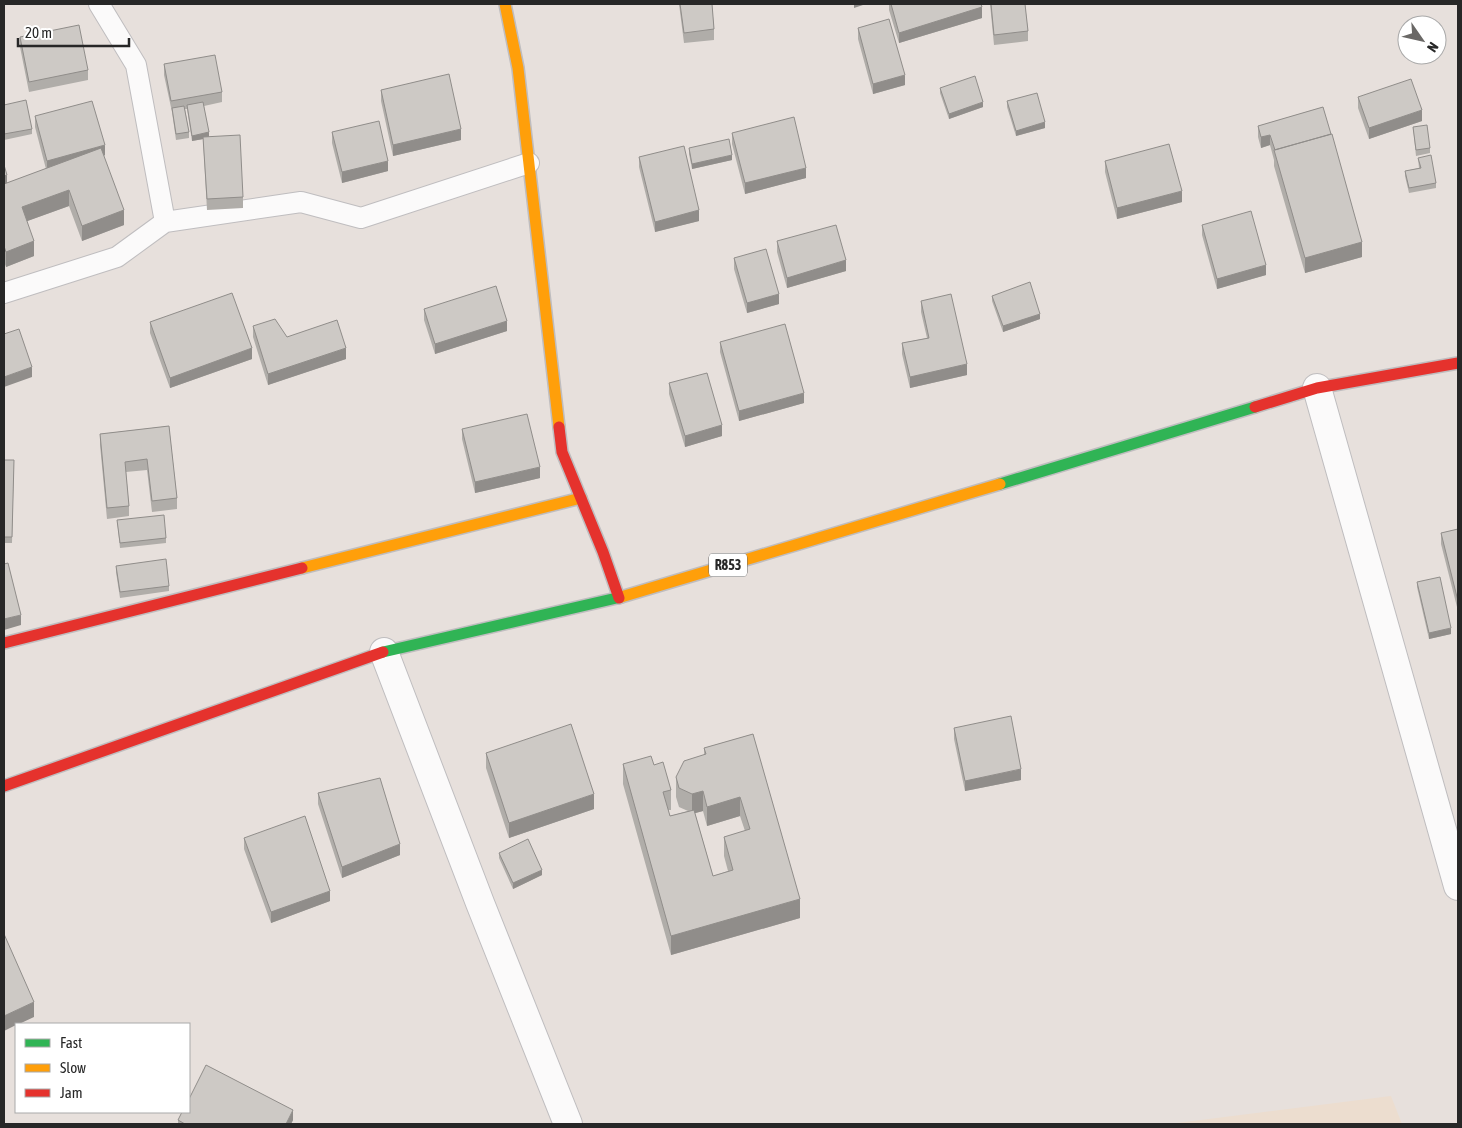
<svg xmlns="http://www.w3.org/2000/svg" width="1462" height="1128" font-family="'Asap Condensed',sans-serif">
  <rect width="100%" height="100%" fill="#e7e0dc"/>
  <path fill="#ecddcf" d="M 1391,1096 L 1402,1124 L 1169,1124 Z"/>
  <g fill="none" stroke-linecap="round" stroke-linejoin="round">
    <defs>
      <path id="lane" d="M 99,4 L 136,65 L 165,222
        M 4,293 L 117,257 L 165,222 L 301,202 L 361,218 L 529,163"/>
      <path id="street" d="M 1317,388 L 1458,886
        M 384,652 L 480,903 L 568,1124"/>
      <path id="fast" d="M 1000,484 L 1255,407
        M 383,652 L 621,597"/>
      <path id="slow" d="M 505,4 L 518,68 L 559,427
        M 302,568 L 581,498
        M 621,597 L 1000,484"/>
      <path id="jam" d="M 1255,407 L 1317,388 L 1458,363
        M 559,427 L 562,452 L 603,552 L 619,598
        M 4,643 L 302,568
        M 4,786 L 383,652"/>
    </defs>
    <use href="#lane" stroke="#bfbdbf" stroke-width="22"/>
    <use href="#street" stroke="#bfbdbf" stroke-width="30"/>
    <use href="#fast" stroke="#bfbdbf" stroke-width="14"/>
    <use href="#slow" stroke="#bfbdbf" stroke-width="14"/>
    <use href="#jam" stroke="#bfbdbf" stroke-width="14"/>
    <use href="#lane" stroke="#fbfafa" stroke-width="20"/>
    <use href="#street" stroke="#fbfafa" stroke-width="28"/>
    <use href="#fast" stroke="#30b455" stroke-width="11"/>
    <use href="#slow" stroke="#ff9f0a" stroke-width="11"/>
    <use href="#jam" stroke="#e5322d" stroke-width="11"/>
  </g>
  <path fill="#b0ada9" fill-rule="evenodd" d="M 679,4 L 712,4 L 714,29 L 714,40 L 684,43 Z
    M 889,4 L 981,4 L 982,18 L 899,43 L 889,10 Z
    M 990,4 L 1025,4 L 1028,31 L 1028,41 L 994,45 Z
    M 858,28 L 905,85 L 873,94 L 858,39 Z
    M 20,37 L 88,70 L 88,80 L 29,92 L 20,47 Z
    M 164,64 L 222,92 L 222,102 L 204,106 L 209,137 L 243,197 L 243,208 L 207,210 L 203,139 L 192,141 L 187,109 L 185,109 L 189,132 L 189,138 L 176,140 L 172,112 L 164,75 Z
    M 940,88 L 983,107 L 949,119 L 940,93 Z
    M 381,90 L 461,140 L 393,156 L 381,101 Z
    M 1358,97 L 1422,121 L 1369,139 L 1358,108 Z
    M 1007,101 L 1045,128 L 1016,136 L 1007,107 Z
    M 4,105 L 32,129 L 32,134 L 4,140 Z
    M 1323,107 L 1362,257 L 1305,273 L 1274,166 L 1274,160 L 1270,145 L 1261,148 L 1258,137 L 1258,126 Z
    M 35,116 L 105,155 L 104,156 L 124,225 L 82,241 L 69,206 L 27,221 L 34,256 L 6,267 L 4,262 L 4,165 L 7,183 L 46,169 L 35,127 Z
    M 1413,127 L 1430,148 L 1430,153 L 1416,156 Z
    M 332,132 L 388,171 L 342,183 L 332,143 Z
    M 732,133 L 806,178 L 745,194 L 732,144 Z
    M 689,148 L 732,160 L 692,169 L 689,154 Z
    M 639,157 L 699,221 L 655,232 L 639,167 Z
    M 1418,158 L 1436,183 L 1436,188 L 1409,193 L 1405,176 L 1405,171 L 1419,168 Z
    M 1105,161 L 1182,202 L 1117,219 L 1105,172 Z
    M 1202,225 L 1266,275 L 1217,289 L 1202,235 Z
    M 777,241 L 846,271 L 787,288 L 777,252 Z
    M 734,258 L 779,304 L 747,313 L 734,269 Z
    M 992,296 L 1040,319 L 1003,332 L 992,301 Z
    M 921,301 L 967,375 L 910,388 L 902,354 L 902,343 L 927,338 L 921,312 Z
    M 424,309 L 507,331 L 435,354 L 424,320 Z
    M 150,322 L 252,359 L 170,388 L 150,333 Z
    M 253,326 L 287,337 L 346,359 L 268,385 L 253,337 Z
    M 720,342 L 804,403 L 739,421 L 720,352 Z
    M 669,383 L 722,436 L 685,447 L 669,394 Z
    M 169,426 L 177,498 L 177,509 L 152,512 L 147,470 L 126,472 L 129,506 L 129,516 L 107,519 L 100,445 L 100,434 Z
    M 462,429 L 540,478 L 475,493 L 462,439 Z
    M 4,460 L 14,460 L 12,543 L 4,543 Z
    M 117,520 L 166,538 L 166,543 L 120,548 Z
    M 1458,529 L 1458,611 L 1441,544 L 1441,533 Z
    M 116,566 L 169,586 L 169,591 L 120,598 L 116,572 Z
    M 1417,582 L 1451,634 L 1429,639 L 1417,587 Z
    M 954,728 L 1021,780 L 965,791 L 954,739 Z
    M 753,734 L 800,918 L 671,955 L 623,784 L 623,764 L 654,765 L 671,790 L 671,810 L 668,810 L 670,816 L 688,811 L 679,807 L 676,797 L 676,777 L 704,755 L 704,748 ZM 703,811 L 707,826 L 740,816 L 745,831 L 724,837 L 724,856 L 728,871 L 713,876 L 695,813 Z
    M 486,753 L 594,809 L 509,838 L 486,768 Z
    M 318,793 L 400,855 L 342,878 L 318,804 Z
    M 244,838 L 330,901 L 271,923 L 244,849 Z
    M 499,853 L 542,875 L 513,889 L 499,858 Z
    M 178,1120 L 293,1120 L 291,1124 L 178,1124 Z"/>
  <path fill="#908d8a" d="M 854,4 L 866,4 L 854,8 Z
    M 982,7 L 982,18 L 899,43 L 899,33 Z
    M 905,75 L 905,85 L 873,94 L 873,84 Z
    M 983,102 L 983,107 L 949,119 L 949,114 Z
    M 1422,110 L 1422,121 L 1369,139 L 1369,128 Z
    M 1045,122 L 1045,128 L 1016,136 L 1016,131 Z
    M 461,129 L 461,140 L 393,156 L 393,145 Z
    M 209,132 L 209,138 L 192,141 L 192,136 Z
    M 1270,135 L 1270,145 L 1261,148 L 1261,137 Z
    M 105,145 L 105,155 L 47,172 L 47,161 Z
    M 732,155 L 732,160 L 692,169 L 692,164 Z
    M 388,161 L 388,171 L 342,183 L 342,172 Z
    M 806,168 L 806,178 L 745,194 L 745,183 Z
    M 7,175 L 7,185 L 4,187 L 4,176 Z
    M 69,190 L 69,206 L 22,223 L 22,207 Z
    M 1182,191 L 1182,202 L 1117,219 L 1117,208 Z
    M 124,210 L 124,225 L 82,241 L 82,226 Z
    M 699,210 L 699,221 L 655,232 L 655,222 Z
    M 34,241 L 34,256 L 6,267 L 6,252 Z
    M 1362,242 L 1362,257 L 1305,273 L 1305,258 Z
    M 846,260 L 846,271 L 787,288 L 787,278 Z
    M 1266,265 L 1266,275 L 1217,289 L 1217,279 Z
    M 779,294 L 779,304 L 747,313 L 747,303 Z
    M 1040,314 L 1040,319 L 1003,332 L 1003,326 Z
    M 507,321 L 507,331 L 435,354 L 435,344 Z
    M 252,348 L 252,359 L 170,388 L 170,378 Z
    M 346,348 L 346,359 L 268,385 L 268,374 Z
    M 967,364 L 967,375 L 910,388 L 910,377 Z
    M 32,367 L 32,377 L 4,387 L 4,377 Z
    M 804,393 L 804,403 L 739,421 L 739,411 Z
    M 722,425 L 722,436 L 685,447 L 685,436 Z
    M 540,467 L 540,478 L 475,493 L 475,482 Z
    M 21,615 L 21,625 L 4,630 L 4,619 Z
    M 1451,628 L 1451,634 L 1429,639 L 1429,633 Z
    M 1021,769 L 1021,780 L 965,791 L 965,781 Z
    M 703,791 L 703,811 L 692,814 L 692,794 Z
    M 594,794 L 594,809 L 509,838 L 509,823 Z
    M 740,797 L 740,816 L 707,826 L 707,807 Z
    M 400,844 L 400,855 L 342,878 L 342,867 Z
    M 542,870 L 542,875 L 513,889 L 513,883 Z
    M 330,891 L 330,901 L 271,923 L 271,912 Z
    M 800,899 L 800,918 L 671,955 L 671,936 Z
    M 34,1002 L 34,1017 L 19,1024 L 16,1024 L 16,1025 L 4,1031 L 4,1016 Z
    M 293,1110 L 293,1120 L 291,1124 L 286,1124 Z"/>
  <path fill="#cdc9c5" stroke="#908d8a" d="M 680,4 L 712,4 L 714,29 L 684,33 Z
    M 891,4 L 981,4 L 982,7 L 899,33 Z
    M 991,4 L 1025,4 L 1028,31 L 994,35 Z
    M 889,19 L 905,75 L 873,84 L 858,28 Z
    M 79,25 L 88,70 L 29,82 L 20,37 Z
    M 215,55 L 222,92 L 171,101 L 164,64 Z
    M 449,74 L 461,129 L 393,145 L 381,90 Z
    M 975,76 L 983,102 L 949,114 L 940,88 Z
    M 1411,79 L 1422,110 L 1369,128 L 1358,97 Z
    M 1037,93 L 1045,122 L 1016,131 L 1007,101 Z
    M 26,100 L 32,129 L 4,134 L 4,105 Z
    M 92,101 L 105,145 L 47,161 L 35,116 Z
    M 203,102 L 209,132 L 192,136 L 187,105 Z
    M 184,106 L 189,132 L 176,134 L 172,108 Z
    M 1323,107 L 1331,134 L 1275,150 L 1270,135 L 1261,137 L 1258,126 Z
    M 794,117 L 806,168 L 745,183 L 732,133 Z
    M 379,121 L 388,161 L 342,172 L 332,132 Z
    M 1427,125 L 1430,148 L 1416,150 L 1413,127 Z
    M 1332,134 L 1362,242 L 1305,258 L 1274,150 Z
    M 240,135 L 243,197 L 207,199 L 203,137 Z
    M 729,139 L 732,155 L 692,164 L 689,148 Z
    M 1169,144 L 1182,191 L 1117,208 L 1105,161 Z
    M 684,146 L 699,210 L 655,222 L 639,157 Z
    M 101,148 L 124,210 L 82,226 L 69,190 L 22,207 L 34,241 L 6,252 L 4,246 L 4,184 Z
    M 1431,155 L 1436,183 L 1409,188 L 1405,171 L 1421,168 L 1418,158 Z
    M 4,165 L 7,175 L 4,176 Z
    M 1251,211 L 1266,265 L 1217,279 L 1202,225 Z
    M 836,225 L 846,260 L 787,278 L 777,241 Z
    M 766,249 L 779,294 L 747,303 L 734,258 Z
    M 1030,282 L 1040,314 L 1003,326 L 992,296 Z
    M 496,286 L 507,321 L 435,344 L 424,309 Z
    M 232,293 L 252,348 L 170,378 L 150,322 Z
    M 951,294 L 967,364 L 910,377 L 902,343 L 929,338 L 921,301 Z
    M 275,319 L 287,337 L 337,320 L 346,348 L 268,374 L 253,326 Z
    M 785,324 L 804,393 L 739,411 L 720,342 Z
    M 19,329 L 32,367 L 4,377 L 4,334 Z
    M 707,373 L 722,425 L 685,436 L 669,383 Z
    M 527,414 L 540,467 L 475,482 L 462,429 Z
    M 169,426 L 177,498 L 152,501 L 147,459 L 125,462 L 129,506 L 107,508 L 100,434 Z
    M 4,460 L 14,460 L 12,537 L 4,537 Z
    M 164,515 L 166,538 L 120,543 L 117,520 Z
    M 1458,529 L 1458,601 L 1441,533 Z
    M 166,559 L 169,586 L 120,592 L 116,566 Z
    M 8,563 L 21,615 L 4,619 L 4,564 Z
    M 1440,577 L 1451,628 L 1429,633 L 1417,582 Z
    M 1011,716 L 1021,769 L 965,781 L 954,728 Z
    M 571,724 L 594,794 L 509,823 L 486,753 Z
    M 753,734 L 800,899 L 671,936 L 623,764 L 651,756 L 654,765 L 663,762 L 671,790 L 663,792 L 670,816 L 694,810 L 713,876 L 733,870 L 724,837 L 750,829 L 740,797 L 707,807 L 703,791 L 692,794 L 679,788 L 676,777 L 684,761 L 706,754 L 704,748 Z
    M 380,778 L 400,844 L 342,867 L 318,793 Z
    M 305,816 L 330,891 L 271,912 L 244,838 Z
    M 528,839 L 542,870 L 513,883 L 499,853 Z
    M 4,934 L 34,1002 L 4,1016 Z
    M 206,1065 L 293,1110 L 286,1124 L 185,1124 L 178,1120 L 182,1112 L 189,1112 L 189,1099 Z"/>
  <g text-anchor="middle" dominant-baseline="central" stroke-width="4" stroke-linejoin="round" paint-order="stroke">
    <rect fill="#fff" stroke="#686868" stroke-width="1" x="709" y="553.5" width="38" height="23" rx="4"/>
    <g font-size="14" font-weight="bold" fill="#272727">
      <text x="728" y="565">R853</text>
    </g>
  </g>
  <rect width="1462" height="1128" fill="none" stroke="#272727" stroke-width="10"/>
  <rect x="15" y="1023" width="175" height="90" fill="#ffffff" stroke="#a9a9a9"/>
  <rect x="25" y="1039" width="25" height="8" fill="#30b455" stroke="#a9a9a9"/>
  <text x="60" y="1048" font-size="15" fill="#272727">Fast</text>
  <rect x="25" y="1064" width="25" height="8" fill="#ff9f0a" stroke="#a9a9a9"/>
  <text x="60" y="1073" font-size="15" fill="#272727">Slow</text>
  <rect x="25" y="1089" width="25" height="8" fill="#e5322d" stroke="#a9a9a9"/>
  <text x="60" y="1098" font-size="15" fill="#272727">Jam</text>
  <g transform="translate(1422 40) rotate(124)"><circle r="24" fill="#ffffff" stroke="#a9a9a9"/>
  <path d="M0-4L9 19L0 12L-9 19Z" fill="#6a6866"/>
  <text y="-8" font-size="14" font-weight="bold" text-anchor="middle" fill="#272727">N</text>
  </g>
  <path d="M18 38v8h111v-8" fill="none" stroke="#272727" stroke-width="2.5"/>
  <text x="25" y="38" font-size="15" fill="#272727" stroke="#ffffff" stroke-width="4" paint-order="stroke">20 m</text>
</svg>
